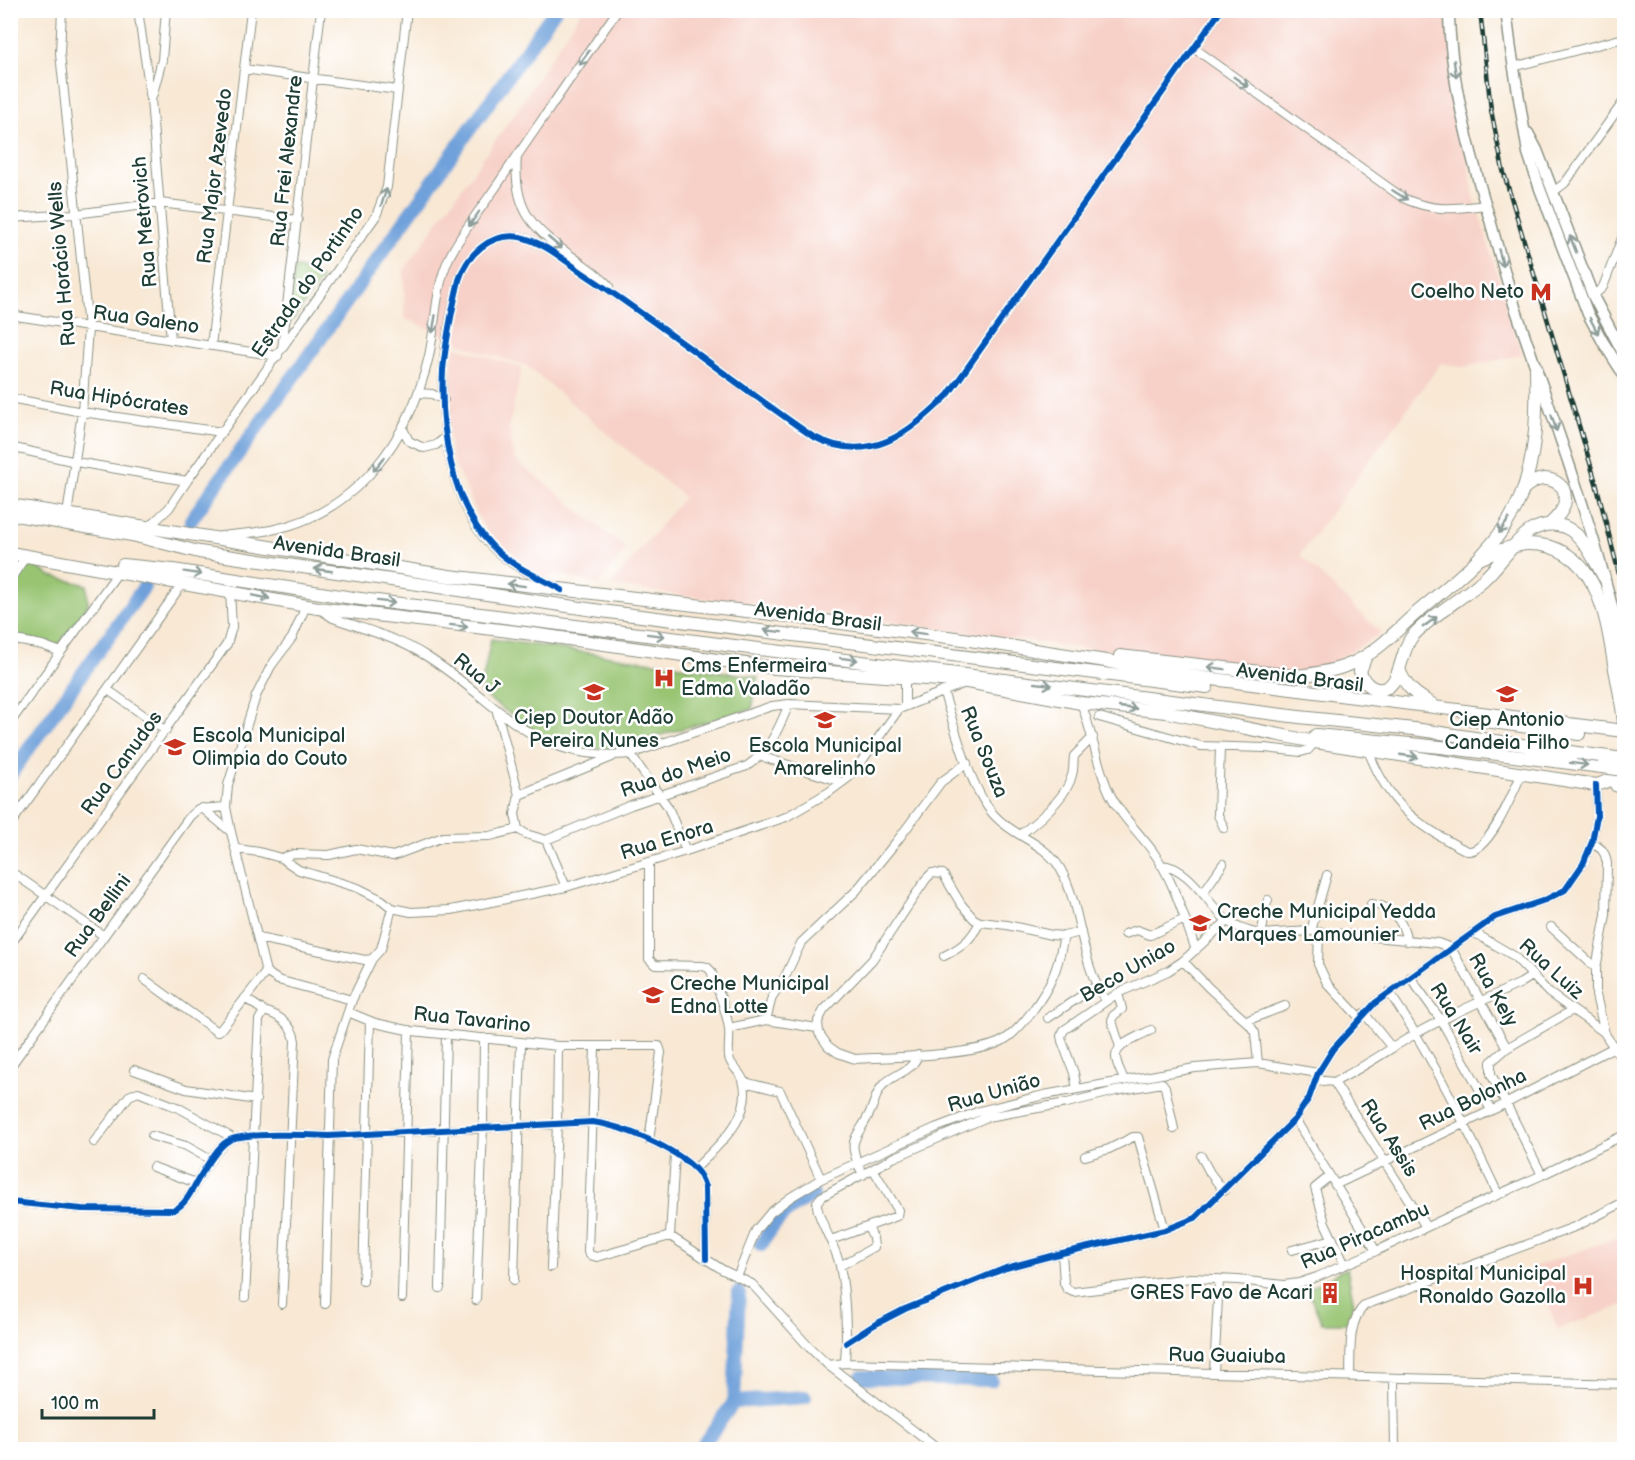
<svg xmlns="http://www.w3.org/2000/svg" width="1635" height="1460" font-family="'Balsamiq Sans',sans-serif">
  <rect width="100%" height="100%" fill="#fff"/>
  <filter id="ink" filterUnits="userSpaceOnUse"><feTurbulence type="fractalNoise" baseFrequency=".0167" numOctaves="2"/><feDisplacementMap in="SourceGraphic" scale="12" xChannelSelector="R" yChannelSelector="G"/><feConvolveMatrix kernelMatrix="1 2 1 2 8 2 1 2 1" color-interpolation-filters="sRGB"/></filter>
  <filter id="wash" filterUnits="userSpaceOnUse"><feTurbulence type="fractalNoise" baseFrequency=".008" numOctaves="4" result="noise"/><feDisplacementMap in="SourceGraphic" scale="24" xChannelSelector="R" yChannelSelector="G"/><feGaussianBlur stdDeviation="1.35" result="paint"/><feColorMatrix in="noise" values="0 0 0 0 0 0 0 0 0 0 0 0 0 0 0 0 0 1.4 0 .05"/><feComposite in="paint" operator="in"/></filter>
  <g filter="url(#wash)">
    <rect width="100%" height="100%" fill="#f8e8d4"/>
    <path fill="#f7d1c8" d="M 1446,10 L 1474,197 L 1522,355 L 1464,367 L 1441,363 L 1300,555 L 1381,633 L 1323,669 L 1284,673 L 1065,646 L 850,616 L 663,593 L 611,585 L 684,497 L 527,366 L 476,350 L 404,318 L 404,270 L 517,110 L 581,11 Z
      M 454,346 L 522,368 L 509,426 L 514,459 L 626,548 L 598,585 L 556,573 L 547,579 L 506,556 L 492,540 L 483,526 L 451,456 L 447,412 Z
      M 1624,1235 L 1624,1305 L 1557,1329 L 1534,1267 Z"/>
    <path fill="#99c573" stroke="#5c8154" stroke-width="1.5" d="M 295,267 L 312,272 L 322,279 L 285,331 Z
      M 28,562 L 51,576 L 87,585 L 88,605 L 58,646 L 11,635 L 11,590 Z
      M 491,639 L 758,677 L 752,709 L 612,749 L 587,748 L 560,744 L 546,739 L 480,693 Z
      M 1347,1268 L 1354,1305 L 1346,1323 L 1322,1323 L 1307,1289 Z"/>
    <g fill="none" stroke-linecap="round" stroke-linejoin="round">
      <path stroke="#6fa1da" stroke-width="14" d="M 191,520 L 555,10
        M 10,775 L 144,587
        M 761,1245 C 776,1218 787,1210 813,1195
        M 861,1377 L 991,1380
        M 734,1402 L 805,1397
        M 699,1450 L 734,1402 L 739,1292"/>
    </g>
  </g>
  <g filter="url(#ink)">
    <g fill="none" stroke-linecap="round" stroke-linejoin="round">
      <defs>
        <path id="minor" d="M 62,10 L 60,53 L 88,328 L 82,412 L 67,515
          M 138,10 L 151,100 L 171,340
          M 1194,48 L 1403,198 C 1433,212 1454,209 1486,205
          M 1513,67 L 1624,38
          M 244,69 L 397,90
          M 152,97 L 162,60 L 166,10
          M 517,156 C 512,218 539,232 584,265 C 593,272 602,278 609,286
          M 1553,192 L 1565,183 L 1624,101
          M 10,218 L 75,214 L 160,203 L 298,220
          M 1593,296 L 1603,287 L 1624,233
          M 10,315 L 278,356
          M 211,346 L 251,10
          M 282,349 L 321,10
          M 418,393 L 432,394 L 444,400
          M 10,398 L 82,412 L 222,432
          M 403,429 L 409,441 L 424,448 L 436,445 L 446,437
          M 10,447 L 76,462 L 187,481
          M 148,528 L 169,508 L 187,481 L 376,216 L 387,187 L 407,10
          M 221,536 C 238,534 254,533 271,530 C 358,513 410,438 429,356 C 436,324 435,288 449,258 C 461,232 488,200 504,175 C 542,120 579,65 618,10
          M 10,580 L 26,556
          M 554,586 C 532,575 509,564 492,547 C 451,505 440,427 443,370 C 445,340 452,310 459,280 C 467,255 490,232 520,237 C 544,242 566,262 586,275 C 663,326 736,384 812,436 C 869,466 908,434 948,395 L 1221,10
          M 306,606 L 292,638 L 271,666 L 256,696 L 228,785 L 226,807 L 231,832 L 266,972 L 278,980 L 352,1000
          M 321,610 L 333,618 C 364,629 398,638 426,656 C 500,702 530,763 630,754 L 772,706 L 789,704 L 899,709
          M 10,639 L 42,645 L 61,652
          M 108,690 L 166,731
          M 943,691 C 955,727 970,791 996,817 C 1015,837 1045,843 1060,868 C 1083,909 1079,962 1106,1001
          M 1081,703 C 1093,733 1096,765 1110,794 C 1121,817 1140,833 1154,853 C 1174,881 1184,918 1196,950
          M 905,705 L 905,678
          M 497,712 L 519,795 L 515,814 L 518,829 L 526,834 L 546,840 L 566,887
          M 1099,717 L 1201,746 L 1265,748 L 1301,752 L 1308,750 L 1315,742
          M 10,723 L 119,571
          M 1220,747 L 1218,815 L 1224,828
          M 1368,750 C 1389,805 1416,825 1467,851 C 1489,854 1514,790 1522,773
          M 630,754 L 668,807 L 686,851
          M 760,756 L 842,782
          M 1611,779 L 1615,787 L 1624,790
          M 519,795 L 612,757
          M 202,808 L 231,832
          M 10,825 L 183,583
          M 1021,834 C 1038,821 1067,797 1072,775 C 1074,769 1073,762 1074,756 L 1093,737
          M 546,840 L 631,805 L 747,766 C 770,751 779,728 789,704
          M 1592,842 L 1602,850 L 1605,855 L 1607,863 L 1606,915 L 1596,968 L 1596,995 L 1605,1034 L 1624,1063
          M 237,849 L 259,852 L 281,858 L 299,870 L 358,888 L 382,900 L 392,908 L 411,912 L 451,910 L 566,887 L 686,851 L 786,817 L 829,792 L 848,778 L 864,758 L 899,709 L 965,683
          M 281,858 L 294,854 L 329,855 L 356,849 L 393,856 L 443,837 L 490,836 L 518,829
          M 649,862 L 649,959 L 655,965 L 702,966 L 707,967 L 711,971 C 717,987 727,1012 729,1029 C 730,1038 728,1048 729,1057 C 730,1066 740,1071 743,1080 C 754,1117 718,1145 695,1169
          M 1161,865 C 1188,866 1207,902 1225,919 C 1234,927 1250,932 1261,934 L 1311,931 L 1438,943 L 1451,948 L 1507,1048
          M 10,871 L 104,936
          M 1203,893 L 1223,864
          M 1371,904 C 1393,906 1403,921 1407,941
          M 1551,927 L 1596,968
          M 1311,931 L 1327,875
          M 1319,932 L 1318,964 L 1327,983 L 1360,1018
          M 1473,932 L 1514,956 L 1549,993 L 1605,1033
          M 1125,934 L 1137,930 L 1150,935 L 1185,919
          M 1261,934 C 1265,922 1263,911 1268,900
          M 1064,936 C 1061,949 1059,963 1053,976 C 1045,995 1021,1031 1002,1041 C 974,1056 890,1057 855,1059 L 838,1053 L 828,1046 L 819,1033 L 818,1021 L 824,1010 L 872,960 L 926,879 L 932,873 L 943,874 L 961,904 L 974,919 L 980,922 L 1007,925 L 1051,935 L 1064,936 L 1081,932
          M 258,938 L 365,960 L 372,959
          M 10,945 L 227,644 L 232,627 L 230,591
          M 944,956 C 962,947 971,940 980,922
          M 1183,961 L 1209,988 L 1250,1025 L 1255,1033 L 1258,1063
          M 1410,977 L 1441,1020 L 1491,1110
          M 144,979 L 217,1032 L 221,1029 L 266,972
          M 1389,992 C 1432,1056 1465,1124 1498,1194
          M 1118,993 L 1122,1009 L 1113,1016 L 1112,1021 L 1120,1047
          M 245,998 L 264,1011
          M 348,1012 L 375,1023 L 412,1031 L 558,1046 L 659,1046 L 661,1052 L 649,1141
          M 1364,1013 L 1392,1048
          M 1048,1018 L 1096,986
          M 766,1020 L 772,997 L 786,975 L 801,943 L 856,891 L 897,841 L 941,782 L 967,763
          M 1246,1021 L 1285,1006
          M 729,1028 L 766,1020 L 817,1028
          M 595,1047 L 588,1252 L 590,1255 L 597,1257 L 670,1236
          M 10,1067 L 190,816 L 198,809 L 226,807
          M 134,1070 L 186,1089 L 256,1100
          M 1124,1080 C 1122,1074 1116,1064 1116,1057 C 1115,1044 1142,1035 1151,1030
          M 1316,1080 L 1334,1082 L 1426,1227
          M 744,1082 L 780,1091 L 821,1179
          M 1334,1082 C 1363,1068 1389,1049 1417,1033 C 1451,1014 1486,999 1521,983 L 1532,976
          M 1077,1089 L 1074,1073 L 1062,1041 L 1061,1036 L 1064,1030 L 1118,993 L 1168,971 L 1183,961 L 1227,921
          M 1295,1119 L 1376,1251
          M 152,1136 L 186,1146 L 211,1160
          M 94,1142 L 129,1096 L 138,1092 L 179,1108 L 233,1138
          M 1085,1156 L 1109,1149 L 1133,1137 L 1138,1137 L 1165,1230
          M 1201,1156 L 1210,1173 L 1224,1191
          M 153,1167 L 196,1183
          M 863,1175 C 844,1136 857,1142 871,1110 C 875,1102 876,1092 883,1085 C 895,1073 912,1072 918,1055
          M 1542,1175 L 1491,1074 L 1491,1062 L 1507,1048 L 1571,1011
          M 1330,1176 L 1315,1188 L 1325,1223 L 1345,1265
          M 1335,1185 L 1505,1104 L 1624,1042
          M 10,1202 L 82,1209 L 174,1210 C 187,1204 192,1189 199,1178 C 206,1167 217,1147 228,1141 C 241,1132 310,1135 329,1136 L 593,1122 C 623,1126 675,1148 696,1170 C 701,1175 703,1181 705,1187 L 706,1259
          M 670,1236 L 723,1270 L 752,1284 L 808,1346 L 828,1365 L 939,1450
          M 670,1236 L 675,1154
          M 831,1240 L 897,1216 L 898,1210 L 873,1169
          M 1292,1250 L 1333,1239
          M 1062,1253 L 1064,1283 L 1067,1289 L 1073,1292 L 1191,1278 L 1238,1280 L 1284,1285 L 1299,1283 L 1317,1277 L 1376,1251 L 1448,1217 L 1542,1175 L 1624,1135
          M 840,1266 L 874,1247 L 873,1238 L 868,1227
          M 551,1267 L 557,1124 L 558,1046
          M 737,1277 L 756,1230 L 771,1212 L 791,1197 L 821,1179 L 935,1128 L 980,1111 L 1044,1095 L 1195,1068 L 1258,1063 L 1318,1073
          M 514,1280 L 521,1043
          M 363,1281 L 370,1021
          M 440,1288 L 446,1034
          M 245,1297 L 259,1020 L 264,1011 C 279,1015 293,1025 295,1041 L 282,1304
          M 402,1298 L 409,1030
          M 476,1300 L 483,1128 L 484,1038
          M 325,1304 L 332,1059 L 352,1000 L 372,959 L 381,949 L 392,908
          M 846,1343 L 874,1325 L 905,1309 L 1006,1268 L 1062,1253 L 1165,1230 L 1195,1218 L 1295,1119 L 1309,1098 L 1318,1073 L 1333,1049 L 1375,1003 L 1495,917 L 1545,900 L 1565,890 L 1583,864 L 1592,842 L 1597,816 L 1596,785
          M 845,1363 C 847,1335 846,1295 840,1266 C 837,1248 815,1215 817,1202 L 821,1197 L 893,1158 L 987,1117 L 1067,1103 L 1116,1091 L 1162,1083 L 1165,1087 L 1174,1129
          M 828,1365 L 845,1363 L 1624,1384
          M 1214,1373 L 1219,1279
          M 1350,1376 C 1351,1354 1347,1321 1365,1305 L 1577,1226 L 1624,1202
          M 1394,1378 L 1395,1450"/>
        <path id="major" d="M 1449,10 C 1449,76 1471,157 1490,220 C 1498,249 1506,278 1515,307 C 1554,423 1599,538 1624,658
          M 1506,10 L 1511,50 L 1528,153 L 1540,189 L 1588,314 L 1603,342 L 1624,375
          M 1528,133 L 1537,150 L 1593,296 L 1624,355"/>
        <path id="highway" d="M 1523,489 C 1536,478 1550,474 1563,488 C 1569,504 1561,514 1550,524
          M 10,505 L 449,576 L 780,615 L 963,639 L 1106,661 L 1173,674 L 1624,731
          M 10,514 L 132,535 L 199,552 L 487,594 L 601,611 L 1207,687
          M 10,553 L 318,608 L 533,634 L 775,668 L 967,682 L 1081,703 L 1166,712 L 1315,742 L 1596,785 C 1610,782 1619,775 1623,761
          M 1479,559 C 1495,553 1511,545 1527,544 C 1595,543 1606,613 1614,664 C 1618,684 1622,703 1624,723
          M 123,565 L 173,570 L 353,598 L 1299,717 L 1414,729 L 1577,753
          M 1120,656 L 1296,676 C 1316,674 1335,671 1353,663 C 1377,652 1395,632 1414,615 C 1454,581 1500,548 1520,498 C 1537,456 1537,411 1536,367
          M 1366,656 L 1360,671 C 1363,683 1375,694 1388,687 C 1401,678 1401,652 1411,638 C 1426,619 1463,598 1483,580 C 1500,565 1511,544 1530,531 C 1539,526 1547,523 1557,525 C 1581,528 1593,558 1604,577
          M 1399,669 C 1405,687 1416,695 1432,704
          M 1471,719 L 1579,734
          M 1316,735 L 1441,747 L 1602,767"/>
      </defs>
      <use href="#minor" stroke="#8c9284" stroke-width="10"/>
      <use href="#major" stroke="#8c9284" stroke-width="13"/>
      <use href="#highway" stroke="#8c9284" stroke-width="14"/>
      <use href="#minor" stroke="#fff" stroke-width="8"/>
      <use href="#major" stroke="#fff" stroke-width="10"/>
      <use href="#highway" stroke="#fff" stroke-width="12"/>
      <defs>
        <path id="rail" d="M 1480,10 L 1491,110 L 1503,170 L 1596,483 L 1624,594"/>
      </defs>
      <use href="#rail" stroke="#1f3d34" stroke-width="4.5"/>
      <use href="#rail" stroke="#fff" stroke-width="2" stroke-dasharray="7" stroke-linecap="butt"/>
      <defs>
        <path id="highway-bridge" d="M 1577,753 L 1624,759
          M 1602,767 L 1624,770"/>
      </defs>
      <use href="#highway-bridge" stroke="#8c9284" stroke-width="14" stroke-linecap="butt"/>
      <use href="#highway-bridge" stroke="#fff" stroke-width="12"/>
      <defs>
        <path id="cycleway" d="M 562,590 C 538,577 511,566 492,546 C 451,504 440,427 443,370 C 446,340 452,310 459,280 C 467,255 490,232 520,237 C 544,242 566,262 586,275 C 663,326 736,384 812,436 C 869,466 908,434 948,395 L 1221,10
          M 10,1202 L 82,1209 L 174,1210 C 187,1204 192,1189 199,1178 C 206,1167 217,1147 228,1141 C 241,1132 310,1135 329,1136 L 593,1122 C 623,1126 675,1148 696,1170 C 701,1175 703,1181 705,1187 L 706,1259
          M 846,1343 L 874,1325 L 905,1309 L 1006,1268 L 1062,1253 L 1165,1230 L 1195,1218 L 1295,1119 L 1309,1098 L 1318,1073 L 1333,1049 L 1375,1003 L 1495,917 L 1545,900 L 1565,890 L 1583,864 L 1592,842 L 1597,816 L 1596,785"/>
      </defs>
      <use href="#cycleway" stroke="#fff" stroke-width="10"/>
      <use href="#cycleway" stroke="#0057b8" stroke-width="6"/>
    </g>
    <defs><path id="oneway-shaft" d="M-6 0H5M1.5-3L5.5 0L1.5 3" fill="none" stroke-width="1.6" stroke-linecap="round" stroke-linejoin="round" transform="scale(1.5)"/></defs>
    <g stroke="#8f9e9a">
      <use href="#oneway-shaft" transform="translate(584 58) rotate(126)"/>
      <use href="#oneway-shaft" transform="translate(1455 69) rotate(82)"/>
      <use href="#oneway-shaft" transform="translate(1241 82) rotate(35)"/>
      <use href="#oneway-shaft" transform="translate(1400 195) rotate(32)"/>
      <use href="#oneway-shaft" transform="translate(384 197) rotate(-72)"/>
      <use href="#oneway-shaft" transform="translate(474 219) rotate(125)"/>
      <use href="#oneway-shaft" transform="translate(555 243) rotate(40)"/>
      <use href="#oneway-shaft" transform="translate(1573 244) rotate(-111)"/>
      <use href="#oneway-shaft" transform="translate(1501 258) rotate(74)"/>
      <use href="#oneway-shaft" transform="translate(434 324) rotate(100)"/>
      <use href="#oneway-shaft" transform="translate(1594 326) rotate(62)"/>
      <use href="#oneway-shaft" transform="translate(1554 423) rotate(72)"/>
      <use href="#oneway-shaft" transform="translate(379 464) rotate(129)"/>
      <use href="#oneway-shaft" transform="translate(1504 526) rotate(124)"/>
      <use href="#oneway-shaft" transform="translate(323 570) rotate(-172)"/>
      <use href="#oneway-shaft" transform="translate(193 573) rotate(9)"/>
      <use href="#oneway-shaft" transform="translate(516 585) rotate(-173)"/>
      <use href="#oneway-shaft" transform="translate(261 597) rotate(11)"/>
      <use href="#oneway-shaft" transform="translate(386 602) rotate(7)"/>
      <use href="#oneway-shaft" transform="translate(1430 622) rotate(-36)"/>
      <use href="#oneway-shaft" transform="translate(459 626) rotate(7)"/>
      <use href="#oneway-shaft" transform="translate(773 631) rotate(-173)"/>
      <use href="#oneway-shaft" transform="translate(918 633) rotate(-173)"/>
      <use href="#oneway-shaft" transform="translate(656 635) rotate(7)"/>
      <use href="#oneway-shaft" transform="translate(849 659) rotate(7)"/>
      <use href="#oneway-shaft" transform="translate(1216 668) rotate(-173)"/>
      <use href="#oneway-shaft" transform="translate(1043 684) rotate(7)"/>
      <use href="#oneway-shaft" transform="translate(1128 708) rotate(6)"/>
      <use href="#oneway-shaft" transform="translate(1409 756) rotate(8)"/>
      <use href="#oneway-shaft" transform="translate(1579 764) rotate(7)"/>
    </g>
  </g>
  <defs>
    <symbol id="metro-bare" viewBox="-9 -9 18 18"><path d="M-5.5 5V-5H-3L0 0L3-5H5.5V5H3V-.5L0 4L-3-.5V5Z" fill="#c8321e" stroke="#fff" stroke-width="2.5" paint-order="stroke"/></symbol>
    <symbol id="hospital-bare" viewBox="-9 -9 18 18"><path d="M-5-5h3v3.5h4V-5h3V5h-3V1.5h-4V5h-3Z" fill="#c8321e" stroke="#fff" stroke-width="2.5" paint-order="stroke"/></symbol>
    <symbol id="school-bare" viewBox="-9 -9 18 18"><path d="M0-5L7-2L0 1L-7-2ZM-4 1L0 2.5L4 1V4Q0 6-4 4Z" fill="#c8321e" stroke="#fff" stroke-width="2.5" paint-order="stroke"/></symbol>
    <symbol id="building-bare" viewBox="-9 -9 18 18"><path d="M-4-6H4V6H1V3H-1V6H-4ZM-2.5-4.3h1.7v1.8h-1.7ZM.8-4.3h1.7v1.8H.8ZM-2.5-1h1.7V.8h-1.7ZM.8-1h1.7V.8H.8Z" fill="#c8321e" stroke="#fff" stroke-width="2.5" paint-order="stroke"/></symbol>
  </defs>
  <g fill-rule="evenodd">
    <use href="#metro-bare" x="1526" y="277" width="30" height="30"/>
    <use href="#hospital-bare" x="649" y="663" width="30" height="30"/>
    <use href="#school-bare" x="579" y="677" width="30" height="30"/>
    <use href="#school-bare" x="1492" y="679" width="30" height="30"/>
    <use href="#school-bare" x="810" y="705" width="30" height="30"/>
    <use href="#school-bare" x="160" y="732" width="30" height="30"/>
    <use href="#school-bare" x="1185" y="908" width="30" height="30"/>
    <use href="#school-bare" x="638" y="980" width="30" height="30"/>
    <use href="#hospital-bare" x="1568" y="1271" width="30" height="30"/>
    <use href="#building-bare" x="1315" y="1278" width="30" height="30"/>
  </g>
  <g text-anchor="middle" dominant-baseline="central" stroke-width="5" stroke-linejoin="round" paint-order="stroke">
    <g font-size="20" fill="#1f3d34" stroke="#fff">
      <text transform="translate(287 161) rotate(-84)">Rua Frei Alexandre</text>
      <text transform="translate(215 176) rotate(-83)">Rua Major Azevedo</text>
      <text transform="translate(145 222) rotate(-95)">Rua Metrovich</text>
      <text transform="translate(62 264) rotate(-95)">Rua Horácio Wells</text>
      <text transform="translate(308 282) rotate(-55)">Estrada do Portinho</text>
      <text transform="translate(146 320) rotate(8)">Rua Galeno</text>
      <text transform="translate(119 399) rotate(9)">Rua Hipócrates</text>
      <text transform="translate(337 552) rotate(8)">Avenida Brasil</text>
      <text transform="translate(818 617) rotate(7)">Avenida Brasil</text>
      <text transform="translate(476 674) rotate(39)">Rua J</text>
      <text transform="translate(1300 678) rotate(7)">Avenida Brasil</text>
      <text transform="translate(984 752) rotate(68)">Rua Souza</text>
      <text transform="translate(122 763) rotate(-54)">Rua Canudos</text>
      <text transform="translate(676 773) rotate(-19)">Rua do Meio</text>
      <text transform="translate(667 840) rotate(-17)">Rua Enora</text>
      <text transform="translate(98 916) rotate(-54)">Rua Bellini</text>
      <text transform="translate(1551 969) rotate(42)">Rua Luiz</text>
      <text transform="translate(1128 971) rotate(-30)">Beco Uniao</text>
      <text transform="translate(1493 990) rotate(61)">Rua Kely</text>
      <text transform="translate(1456 1019) rotate(58)">Rua Nair</text>
      <text transform="translate(472 1020) rotate(6)">Rua Tavarino</text>
      <text transform="translate(994 1093) rotate(-16)">Rua União</text>
      <text transform="translate(1473 1100) rotate(-26)">Rua Bolonha</text>
      <text transform="translate(1389 1138) rotate(57)">Rua Assis</text>
      <text transform="translate(1365 1236) rotate(-24)">Rua Piracambu</text>
      <text transform="translate(1227 1356) rotate(1)">Rua Guaiuba</text>
    </g>
    <g font-size="20" fill="#1f3d34" stroke="#fff" text-anchor="start">
      <text x="1524" y="292" text-anchor="end">Coelho Neto</text>
      <text x="681" y="666">Cms Enfermeira<tspan x="681" dy="23">Edma Valadão</tspan></text>
      <text x="594" y="718" text-anchor="middle">Ciep Doutor Adão<tspan x="594" dy="23">Pereira Nunes</tspan></text>
      <text x="1507" y="720" text-anchor="middle">Ciep Antonio<tspan x="1507" dy="23">Candeia Filho</tspan></text>
      <text x="192" y="736">Escola Municipal<tspan x="192" dy="23">Olimpia do Couto</tspan></text>
      <text x="825" y="746" text-anchor="middle">Escola Municipal<tspan x="825" dy="23">Amarelinho</tspan></text>
      <text x="1217" y="912">Creche Municipal Yedda<tspan x="1217" dy="23">Marques Lamounier</tspan></text>
      <text x="670" y="984">Creche Municipal<tspan x="670" dy="23">Edna Lotte</tspan></text>
      <text x="1566" y="1274" text-anchor="end">Hospital Municipal<tspan x="1566" dy="23">Ronaldo Gazolla</tspan></text>
      <text x="1313" y="1293" text-anchor="end">GRES Favo de Acari</text>
    </g>
  </g>
  <rect width="1635" height="1460" fill="none" stroke="#fff" stroke-width="36"/>
  <path d="M42 1409v9h112v-9" fill="none" stroke="#1f3d34" stroke-width="3"/>
  <text x="51" y="1409" font-size="18" fill="#1f3d34" stroke="#ffffff" stroke-width="4.5" paint-order="stroke">100 m</text>
</svg>
